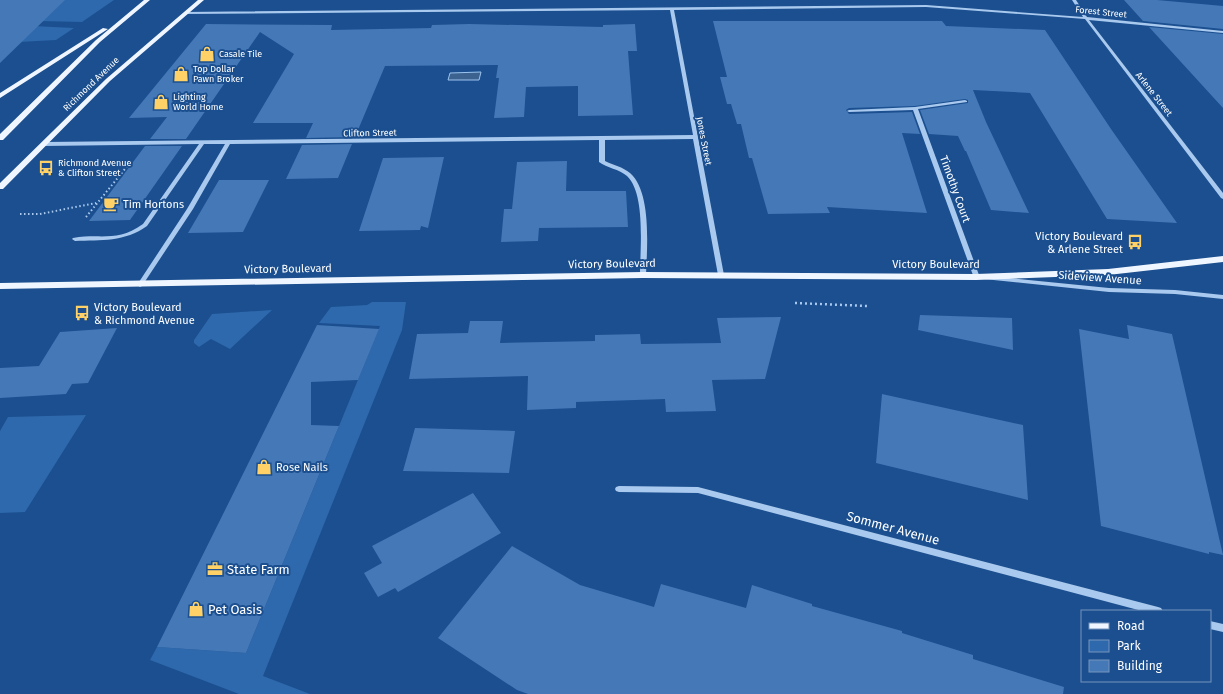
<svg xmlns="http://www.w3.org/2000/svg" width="1223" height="694" font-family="'Fira Sans',sans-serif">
  <rect width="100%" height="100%" fill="#1b4f8f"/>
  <path fill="#2e69ad" d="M 60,0 L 114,0 L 82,22 L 39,21 Z
    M 33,26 L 74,28 L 56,40 L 0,43 L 0,29 Z
    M 372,302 L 406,302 L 402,330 L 263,676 L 310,694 L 239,694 L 150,660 L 157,647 L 246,653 L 380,326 L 319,323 L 331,307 L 367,305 Z
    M 272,310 L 230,349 L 211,339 L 199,347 L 194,343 L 194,340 L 212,314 Z
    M 86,415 L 25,512 L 0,513 L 0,431 L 8,417 Z"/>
  <path fill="#3c6290" stroke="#9cc4f0" d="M 481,72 L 479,80 L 448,80 L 450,73 Z"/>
  <path fill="#4478b7" d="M 0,0 L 65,0 L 0,63 Z
    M 1124,0 L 1157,0 L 1223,6 L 1223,29 L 1143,21 Z
    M 713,21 L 942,21 L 946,26 L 1045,30 L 1111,129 L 1177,223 L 1107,219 L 1030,93 L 973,90 L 986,122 L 1029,213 L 991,210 L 966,151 L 965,151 L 958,136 L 929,134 L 920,110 L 968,103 L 968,100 L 965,99 L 915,106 L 849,108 L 846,110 L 849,114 L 912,112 L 920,134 L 902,133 L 927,213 L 827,207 L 830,213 L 768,214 L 752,158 L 749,158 L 741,124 L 737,124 L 731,104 L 727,104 L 720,77 L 727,77 Z
    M 206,24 L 332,25 L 331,30 L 431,28 L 432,25 L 469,24 L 603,27 L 603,25 L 635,24 L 637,51 L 628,51 L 633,115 L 578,116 L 578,86 L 526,87 L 524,117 L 494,118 L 499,78 L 496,78 L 498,65 L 385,66 L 355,137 L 306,138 L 313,123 L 253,123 L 294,54 L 260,32 L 186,139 L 150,139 L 167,117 L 129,118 Z
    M 1149,27 L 1223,34 L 1223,108 Z
    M 352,144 L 338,178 L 286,179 L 302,145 Z
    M 145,146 L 182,146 L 130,220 L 89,221 Z
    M 444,157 L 428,228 L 421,226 L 420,230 L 359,231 L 383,158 Z
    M 567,161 L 566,191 L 626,191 L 628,227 L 539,228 L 538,241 L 501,242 L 504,209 L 512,209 L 517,162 Z
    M 219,180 L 269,180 L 243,232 L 188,233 Z
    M 920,315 L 1012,318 L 1013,350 L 918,330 Z
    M 781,317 L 765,379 L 712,380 L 716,411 L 666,412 L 665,399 L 576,402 L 576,408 L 527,410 L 528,376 L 409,379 L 417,334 L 468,333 L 470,321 L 503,321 L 500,343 L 595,341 L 595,335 L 640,334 L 641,344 L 721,343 L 717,318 Z
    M 317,325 L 379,329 L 358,380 L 311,382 L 311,425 L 339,426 L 246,653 L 157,647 Z
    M 1127,325 L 1172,334 L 1223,555 L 1209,552 L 1209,554 L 1101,526 L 1079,329 L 1129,339 Z
    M 117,328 L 88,383 L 72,384 L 66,394 L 0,398 L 0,368 L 39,366 L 60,332 Z
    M 882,394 L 1023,425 L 1028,500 L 876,463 Z
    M 415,428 L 515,431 L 509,473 L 403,471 Z
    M 473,493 L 501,533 L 398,592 L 395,588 L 378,597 L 364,573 L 382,563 L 372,546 Z
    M 512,546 L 580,585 L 654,607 L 661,584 L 746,608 L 752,585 L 812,604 L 812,606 L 902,631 L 902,633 L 973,655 L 973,659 L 1064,687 L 1063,694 L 528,694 L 517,690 L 438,638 Z"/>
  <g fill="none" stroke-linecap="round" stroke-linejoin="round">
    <path stroke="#a9c9ee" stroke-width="2" stroke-dasharray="1.5 2.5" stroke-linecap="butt" d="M 20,214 L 40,214 L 96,203
      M 86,217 L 129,164"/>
    <path stroke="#a9c9ee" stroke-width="2.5" stroke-dasharray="2 3" stroke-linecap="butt" d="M 795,303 L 867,306"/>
    <path fill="#a9c9ee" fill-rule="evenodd" d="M 1072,0 L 1076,0 L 1087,17 L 1223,31 L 1223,33 L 1089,20 L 1223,193 L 1223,199 L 1221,198 L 1085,19 L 926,7 L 674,10 L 724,275 L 721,277 L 718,275 L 693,139 L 605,140 L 605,161 C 613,165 623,167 630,173 C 652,192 647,249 646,275 L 645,276 L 641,276 L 640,275 C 640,250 646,194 627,176 C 619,169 607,168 599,162 L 599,140 L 230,144 L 193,209 L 142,286 L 140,287 L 137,285 L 187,209 L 225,144 L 204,144 L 147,226 C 125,242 101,240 75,241 L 72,239 L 73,238 C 101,233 117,243 143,224 L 199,144 L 44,146 L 41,144 L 44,142 L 693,135 L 670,10 L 184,14 L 184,12 L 185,12 L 926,5 L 1083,17 Z
      M 965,100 L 967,101 L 967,102 L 918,109 L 979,275 L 1109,288 L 1175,290 L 1223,295 L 1223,299 L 1175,294 L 1109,292 L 974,278 L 913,110 L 849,112 L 847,111 L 849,110 L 915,107 Z
      M 619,486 L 698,487 L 1158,607 L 1161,608 L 1163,611 L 1142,611 L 698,493 L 619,492 L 616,491 L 615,489 L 616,487 Z
      M 1210,621 L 1223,624 L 1223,632 L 1210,629 Z"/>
    <path fill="#f0f6ff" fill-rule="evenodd" d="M 144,0 L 150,0 L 100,42 L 3,140 L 0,140 L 0,134 L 96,40 Z
      M 198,0 L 204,0 L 110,81 L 3,189 L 0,189 L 0,183 L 106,79 Z
      M 103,28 L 108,29 L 0,98 L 0,93 Z
      M 1223,256 L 1223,262 L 1108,275 L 976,280 L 643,278 L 0,289 L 0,283 L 643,272 L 976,274 L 1108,269 Z"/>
  </g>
  <defs>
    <symbol id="shop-bare" viewBox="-9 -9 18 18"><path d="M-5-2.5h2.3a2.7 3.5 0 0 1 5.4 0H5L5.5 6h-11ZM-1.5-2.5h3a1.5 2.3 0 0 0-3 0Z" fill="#ffd166" stroke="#1b4f8f" stroke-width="2.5" paint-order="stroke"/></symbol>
    <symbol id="bus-bare" viewBox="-9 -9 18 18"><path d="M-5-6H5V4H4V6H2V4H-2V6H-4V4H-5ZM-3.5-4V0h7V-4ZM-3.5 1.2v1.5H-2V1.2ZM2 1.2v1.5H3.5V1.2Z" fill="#ffd166" stroke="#1b4f8f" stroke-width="2.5" paint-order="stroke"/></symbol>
    <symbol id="cafe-bare" viewBox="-9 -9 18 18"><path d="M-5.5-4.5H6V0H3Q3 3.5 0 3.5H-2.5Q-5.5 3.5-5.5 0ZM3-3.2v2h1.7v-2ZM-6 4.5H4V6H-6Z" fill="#ffd166" stroke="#1b4f8f" stroke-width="2.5" paint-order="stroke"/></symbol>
    <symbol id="office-bare" viewBox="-9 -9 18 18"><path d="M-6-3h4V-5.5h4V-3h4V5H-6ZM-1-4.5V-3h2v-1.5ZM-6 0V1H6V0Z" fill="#ffd166" stroke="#1b4f8f" stroke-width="2.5" paint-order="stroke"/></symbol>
  </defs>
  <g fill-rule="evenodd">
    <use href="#shop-bare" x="196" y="43" width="22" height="22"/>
    <use href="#shop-bare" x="170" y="63" width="22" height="22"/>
    <use href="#shop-bare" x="150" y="91" width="22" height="22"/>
    <use href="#bus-bare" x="35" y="157" width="22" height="22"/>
    <use href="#cafe-bare" x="100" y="193" width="22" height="22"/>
    <use href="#bus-bare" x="1124" y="231" width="22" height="22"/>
    <use href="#bus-bare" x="71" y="302" width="22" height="22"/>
    <use href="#shop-bare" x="253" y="456" width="22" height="22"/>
    <use href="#office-bare" x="204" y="558" width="22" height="22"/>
    <use href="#shop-bare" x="185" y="598" width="22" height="22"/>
  </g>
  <g text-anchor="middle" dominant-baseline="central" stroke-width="4" stroke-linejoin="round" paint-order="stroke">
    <g font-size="9" fill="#fff" stroke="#1b4f8f">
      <text transform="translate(1101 12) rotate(6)">Forest Street</text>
      <text transform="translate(91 84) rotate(-44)">Richmond Avenue</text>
      <text transform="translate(1154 94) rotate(52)">Arlene Street</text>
      <text transform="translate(370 133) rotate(-1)">Clifton Street</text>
      <text transform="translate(704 141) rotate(79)">Jones Street</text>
    </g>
    <g font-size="9" fill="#fff" stroke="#1b4f8f" text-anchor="start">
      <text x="219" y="54">Casale Tile</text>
      <text x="193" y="69">Top Dollar<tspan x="193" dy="10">Pawn Broker</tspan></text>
      <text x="173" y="97">Lighting<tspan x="173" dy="10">World Home</tspan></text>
      <text x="58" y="163">Richmond Avenue<tspan x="58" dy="10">&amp; Clifton Street</tspan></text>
    </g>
    <g font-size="11" fill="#fff" stroke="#1b4f8f">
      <text transform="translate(955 189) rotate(70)">Timothy Court</text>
      <text transform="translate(612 264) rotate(-1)">Victory Boulevard</text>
      <text x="936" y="264">Victory Boulevard</text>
      <text transform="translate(288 269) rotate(-1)">Victory Boulevard</text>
      <text transform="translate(1100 278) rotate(4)">Sideview Avenue</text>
    </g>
    <g font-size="11" fill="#fff" stroke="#1b4f8f" text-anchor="start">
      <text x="123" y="204">Tim Hortons</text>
      <text x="1123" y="236" text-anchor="end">Victory Boulevard<tspan x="1123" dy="13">&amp; Arlene Street</tspan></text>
      <text x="94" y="307">Victory Boulevard<tspan x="94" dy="13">&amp; Richmond Avenue</tspan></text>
      <text x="276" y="467">Rose Nails</text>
    </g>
    <g font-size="13" fill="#fff" stroke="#1b4f8f">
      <text transform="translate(893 528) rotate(15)">Sommer Avenue</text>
    </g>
    <g font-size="13" fill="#fff" stroke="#1b4f8f" text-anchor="start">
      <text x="227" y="569">State Farm</text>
      <text x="208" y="609">Pet Oasis</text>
    </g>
  </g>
  <rect x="1081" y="610" width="130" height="72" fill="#1b4f8f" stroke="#7695bc"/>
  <rect x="1089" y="623" width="20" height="6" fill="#f0f6ff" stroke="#7695bc"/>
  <text x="1117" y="630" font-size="12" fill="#ffffff">Road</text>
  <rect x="1089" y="640" width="20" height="12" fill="#2e69ad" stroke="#7695bc"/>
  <text x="1117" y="650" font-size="12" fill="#ffffff">Park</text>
  <rect x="1089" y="660" width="20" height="12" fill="#4478b7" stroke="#7695bc"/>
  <text x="1117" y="670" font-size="12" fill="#ffffff">Building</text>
</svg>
